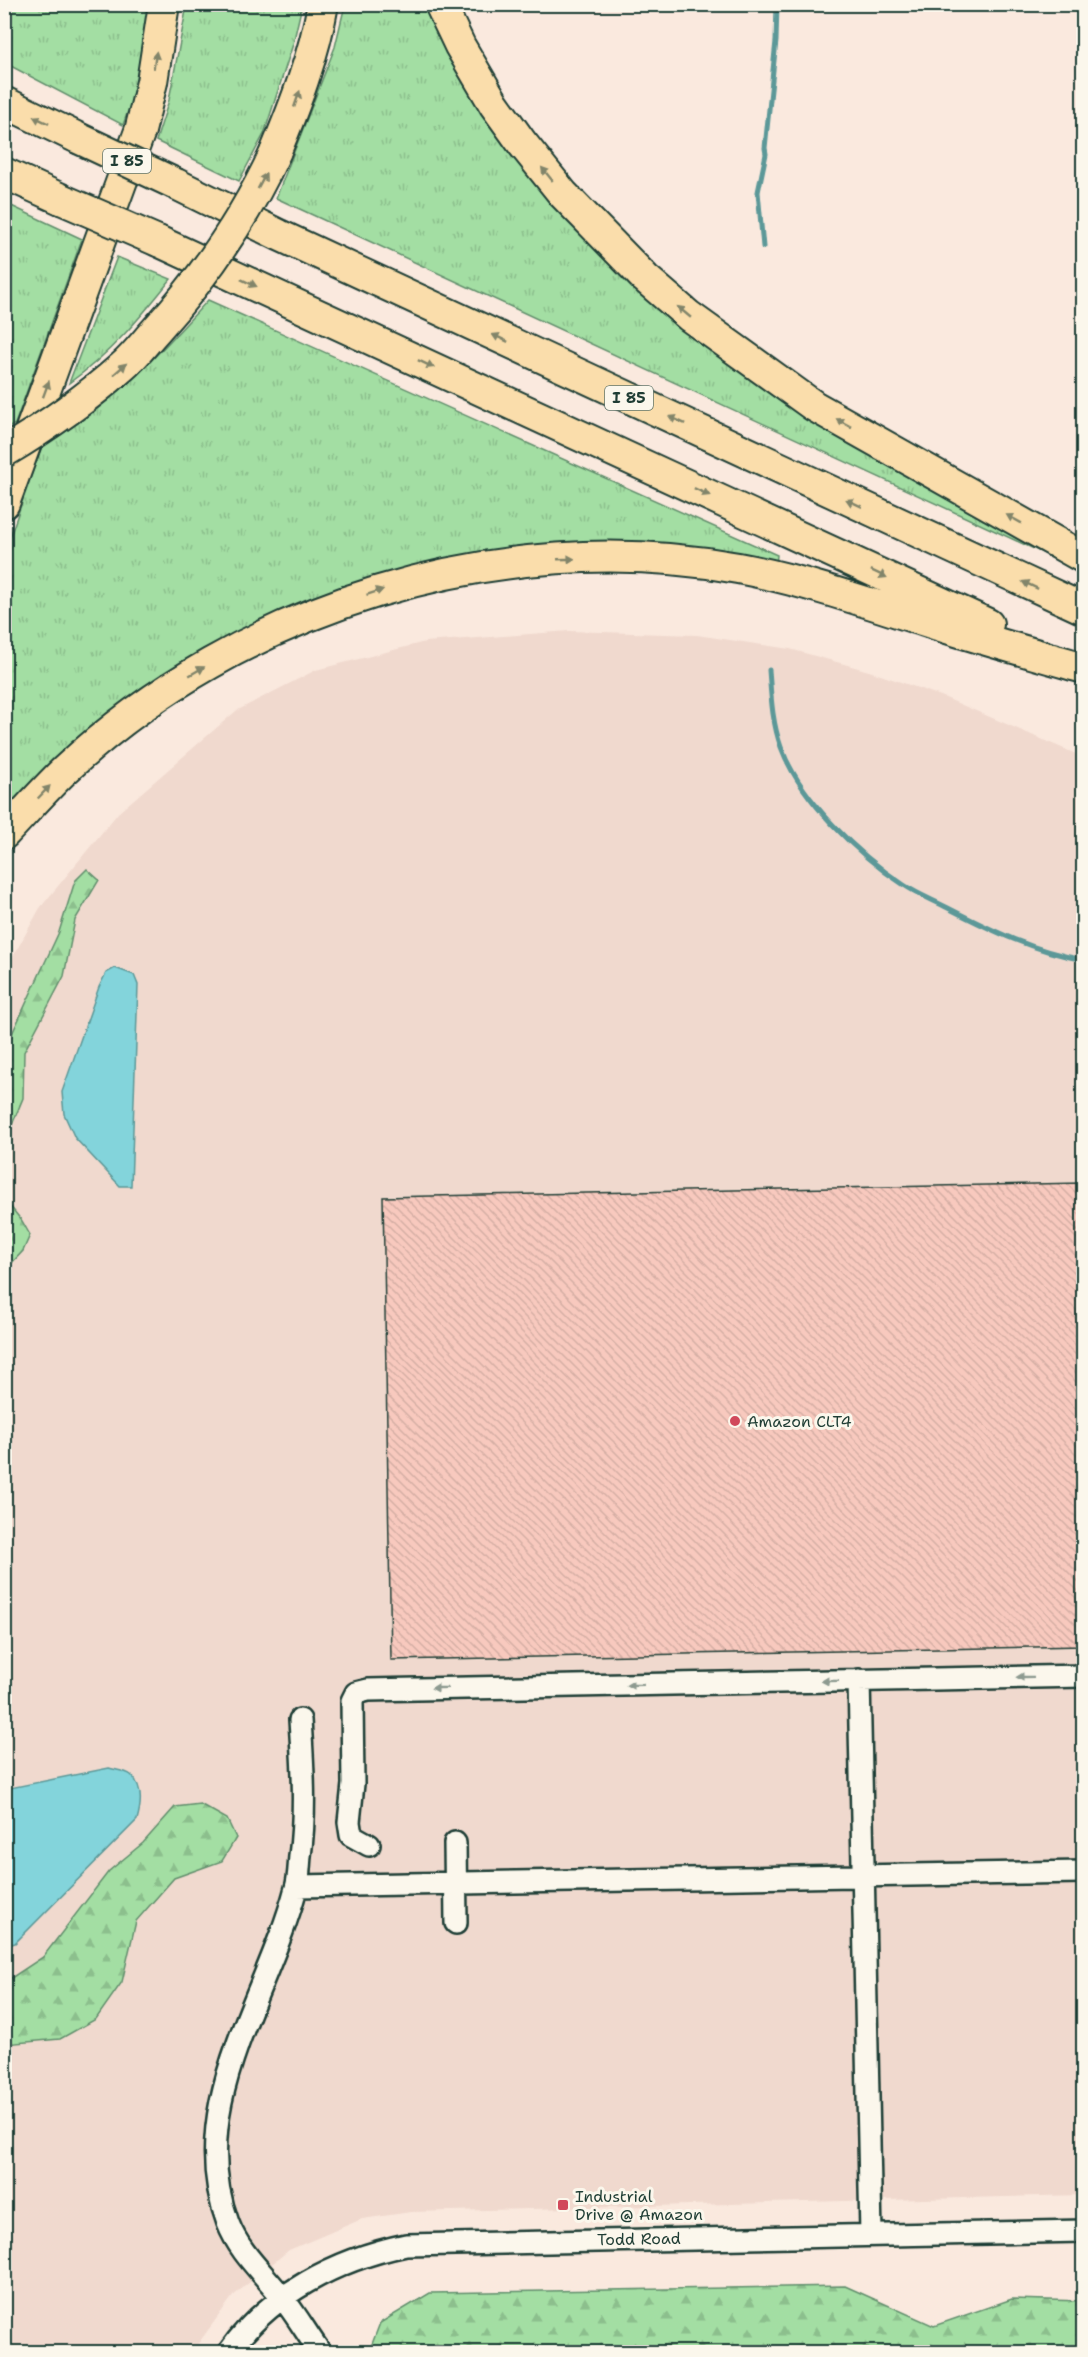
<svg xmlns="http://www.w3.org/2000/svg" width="1088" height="2357" font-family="'Shantell Sans',sans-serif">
  <defs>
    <pattern id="grass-tufts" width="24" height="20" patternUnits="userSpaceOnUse" patternTransform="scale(1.5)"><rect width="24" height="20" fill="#a3dea3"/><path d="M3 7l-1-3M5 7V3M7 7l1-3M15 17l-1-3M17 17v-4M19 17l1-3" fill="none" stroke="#8cbf8d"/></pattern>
    <pattern id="forest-firs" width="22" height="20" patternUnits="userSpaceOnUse" patternTransform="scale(1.5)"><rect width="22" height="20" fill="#a3dea3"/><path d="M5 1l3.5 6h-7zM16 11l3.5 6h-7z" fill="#8cbf8d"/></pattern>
    <pattern id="building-back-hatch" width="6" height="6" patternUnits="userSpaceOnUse" patternTransform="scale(1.5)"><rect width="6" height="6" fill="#f8c9be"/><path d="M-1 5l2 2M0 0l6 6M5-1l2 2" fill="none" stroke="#d4aea4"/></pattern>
  </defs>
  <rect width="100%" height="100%" fill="#fae9de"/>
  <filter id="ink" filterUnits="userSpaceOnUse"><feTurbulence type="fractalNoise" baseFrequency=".0167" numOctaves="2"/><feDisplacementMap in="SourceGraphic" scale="12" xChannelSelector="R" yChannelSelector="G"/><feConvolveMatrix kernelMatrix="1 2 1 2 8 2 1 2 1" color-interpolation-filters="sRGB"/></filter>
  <g filter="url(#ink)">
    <path fill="#f0d9ce" d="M 569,631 L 697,635 L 790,649 L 869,671 L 941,696 L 1083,757 L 1083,2195 L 411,2212 L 362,2219 L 289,2250 L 233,2296 L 192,2352 L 5,2352 L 4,973 L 40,908 L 118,813 L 236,711 L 316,670 L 425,642 Z"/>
    <path fill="url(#grass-tufts)" stroke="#618e6c" stroke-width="1.5" d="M 4,5 L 154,5 L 142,71 L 123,125 L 5,63 Z
      M 187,5 L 302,5 L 293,44 L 264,134 L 239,181 L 156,141 L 169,100 Z
      M 345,5 L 432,5 L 666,307 L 1051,548 L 1047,555 L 276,198 L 335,47 Z
      M 5,203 L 82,239 L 15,424 L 5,430 Z
      M 117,257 L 171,279 C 140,318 110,354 69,383 Z
      M 208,300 L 777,555 L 776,567 L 587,545 L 491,551 L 410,569 L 314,601 L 5,819 L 5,551 L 42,445 C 108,410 159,354 208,300 Z"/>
    <path fill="url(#forest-firs)" stroke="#618e6c" stroke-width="1.5" d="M 87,869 L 99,880 L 75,920 L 64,976 L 24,1052 L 23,1098 L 5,1142 L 5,1049 L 59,932 L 75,881 Z
      M 5,1200 L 22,1221 L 30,1235 L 23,1251 L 5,1270 Z
      M 200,1804 L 227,1819 L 236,1838 L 222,1861 L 174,1878 L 136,1921 L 122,1982 L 96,2019 L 60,2039 L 5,2044 L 5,1982 L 43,1957 L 109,1871 L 143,1843 L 175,1807 Z
      M 845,2286 L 934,2326 L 1012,2299 L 1083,2301 L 1083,2352 L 369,2352 L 380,2323 L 430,2293 Z"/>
    <path fill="#83d4db" stroke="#5b9898" stroke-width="1.5" d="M 115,968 L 134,975 L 138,985 L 131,1186 L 120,1186 L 75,1138 L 64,1114 L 62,1092 L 99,987 L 106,973 Z
      M 109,1768 C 115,1770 126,1771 131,1775 C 144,1787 141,1806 137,1820 L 15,1943 L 5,1946 L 5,1789 Z"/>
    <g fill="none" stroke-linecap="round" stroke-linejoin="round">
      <path stroke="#5b9898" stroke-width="5" d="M 763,247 L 758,192 L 766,154 L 765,148 L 776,41 L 777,4
        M 769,670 C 771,696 772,722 781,747 C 800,799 858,855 904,885 C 917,894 933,900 948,908 C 993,931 1033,951 1084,960"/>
    </g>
    <path fill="url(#building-back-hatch)" stroke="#1f3d34" stroke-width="1.5" d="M 1083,1183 L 1083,1646 L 391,1660 L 383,1197 Z"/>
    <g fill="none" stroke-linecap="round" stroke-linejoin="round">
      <defs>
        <path id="minor" d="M 859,1680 L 871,2234
          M 300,1720 C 303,1766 306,1811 300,1856 C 299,1867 299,1878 296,1888 C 267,1998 184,2106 228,2223 C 239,2252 263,2273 281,2296 C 296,2314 307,2334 320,2352
          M 455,1843 L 456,1923
          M 369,1845 L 351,1835 L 349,1822 L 353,1784 L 352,1701 L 356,1693 L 368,1690 L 1084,1676
          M 297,1886 L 1084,1872
          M 229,2352 C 269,2294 338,2259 406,2245 L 1084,2231"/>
        <path id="highway" d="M 440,4 L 460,46 L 494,104 L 522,143 L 563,194 L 645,278 L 689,316 L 814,406 L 1084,558
          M 4,102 L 78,138
          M 275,153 C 295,105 314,56 323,4
          M 4,173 L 61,199
          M 176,184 L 279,235 L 1084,609
          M 158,241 L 988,624
          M 4,503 L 140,131 L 152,82 L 164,4
          M 4,834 C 24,813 44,790 65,770 C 240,606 501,525 738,568 C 802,580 863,601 925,621 C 977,638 1031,653 1084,668"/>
      </defs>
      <use href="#minor" stroke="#1f3d34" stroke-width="26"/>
      <use href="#highway" stroke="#1f3d34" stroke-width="34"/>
      <use href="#minor" stroke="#fbf7ec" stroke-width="21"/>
      <use href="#highway" stroke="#faddab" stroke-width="30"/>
      <defs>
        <path id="highway-bridge" d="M 78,138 L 176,184
          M 61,199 L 158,241
          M 4,452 C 46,427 86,399 122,367 C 135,356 145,342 156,330 C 204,277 245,218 275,153"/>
      </defs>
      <use href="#highway-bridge" stroke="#1f3d34" stroke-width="34" stroke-linecap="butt"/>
      <use href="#highway-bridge" stroke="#faddab" stroke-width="30"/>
    </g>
    <defs><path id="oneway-solid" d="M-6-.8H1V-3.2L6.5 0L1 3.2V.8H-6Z" transform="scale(1.5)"/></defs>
    <g fill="#82856a">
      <use href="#oneway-solid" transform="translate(155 60) rotate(-81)"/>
      <use href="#oneway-solid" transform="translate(297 99) rotate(-71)"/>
      <use href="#oneway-solid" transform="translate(41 120) rotate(-154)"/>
      <use href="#oneway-solid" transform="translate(547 174) rotate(-129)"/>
      <use href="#oneway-solid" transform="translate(262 181) rotate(-62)"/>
      <use href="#oneway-solid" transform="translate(249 283) rotate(25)"/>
      <use href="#oneway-solid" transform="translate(684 312) rotate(-140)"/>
      <use href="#oneway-solid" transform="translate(500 338) rotate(-155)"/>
      <use href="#oneway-solid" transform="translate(426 364) rotate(25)"/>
      <use href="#oneway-solid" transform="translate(120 369) rotate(-41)"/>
      <use href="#oneway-solid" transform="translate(46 389) rotate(-70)"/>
      <use href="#oneway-solid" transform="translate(677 420) rotate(-155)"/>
      <use href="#oneway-solid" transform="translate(844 423) rotate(-151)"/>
      <use href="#oneway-solid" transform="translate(702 492) rotate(25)"/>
      <use href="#oneway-solid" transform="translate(854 503) rotate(-155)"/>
      <use href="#oneway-solid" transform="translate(1014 519) rotate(-151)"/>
      <use href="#oneway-solid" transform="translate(566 559) rotate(-2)"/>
      <use href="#oneway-solid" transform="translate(879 574) rotate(25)"/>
      <use href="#oneway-solid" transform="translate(1030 585) rotate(-155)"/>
      <use href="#oneway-solid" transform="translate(375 592) rotate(-18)"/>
      <use href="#oneway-solid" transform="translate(197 671) rotate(-30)"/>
      <use href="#oneway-solid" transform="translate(44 792) rotate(-46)"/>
    </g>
    <g fill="#8d9a90">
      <use href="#oneway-solid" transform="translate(1025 1677) rotate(179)"/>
      <use href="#oneway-solid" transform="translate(830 1681) rotate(179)"/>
      <use href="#oneway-solid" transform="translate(635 1685) rotate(179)"/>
      <use href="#oneway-solid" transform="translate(440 1688) rotate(179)"/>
    </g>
  </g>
  <g fill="#d1495b" stroke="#fbf7ec" stroke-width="2">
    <circle cx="735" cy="1421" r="6"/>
    <rect x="557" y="2199" width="12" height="12" rx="3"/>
  </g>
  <g text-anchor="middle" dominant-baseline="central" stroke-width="6" stroke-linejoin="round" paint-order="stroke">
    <g fill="#fbf7ec" stroke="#61756b" stroke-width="1.5">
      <rect x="103" y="149" width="48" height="24" rx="4.5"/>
      <rect x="605" y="386" width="48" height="24" rx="4.5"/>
    </g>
    <g font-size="15" font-weight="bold" fill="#1f3d34">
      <text x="127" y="161">I 85</text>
      <text x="629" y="398">I 85</text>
    </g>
    <g font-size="16" fill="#1f3d34" stroke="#fbf7ec" text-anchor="start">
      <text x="747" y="1421">Amazon CLT4</text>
      <text x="575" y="2196">Industrial<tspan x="575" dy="18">Drive @ Amazon</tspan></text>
    </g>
    <g font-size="16" fill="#1f3d34" stroke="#fbf7ec">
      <text transform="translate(639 2239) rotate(-1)">Todd Road</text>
    </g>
  </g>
  <rect width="1088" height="2357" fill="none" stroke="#fbf7ec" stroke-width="24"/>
  <rect x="12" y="12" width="1064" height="2333" fill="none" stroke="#1f3d34" stroke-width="2" filter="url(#ink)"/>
</svg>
